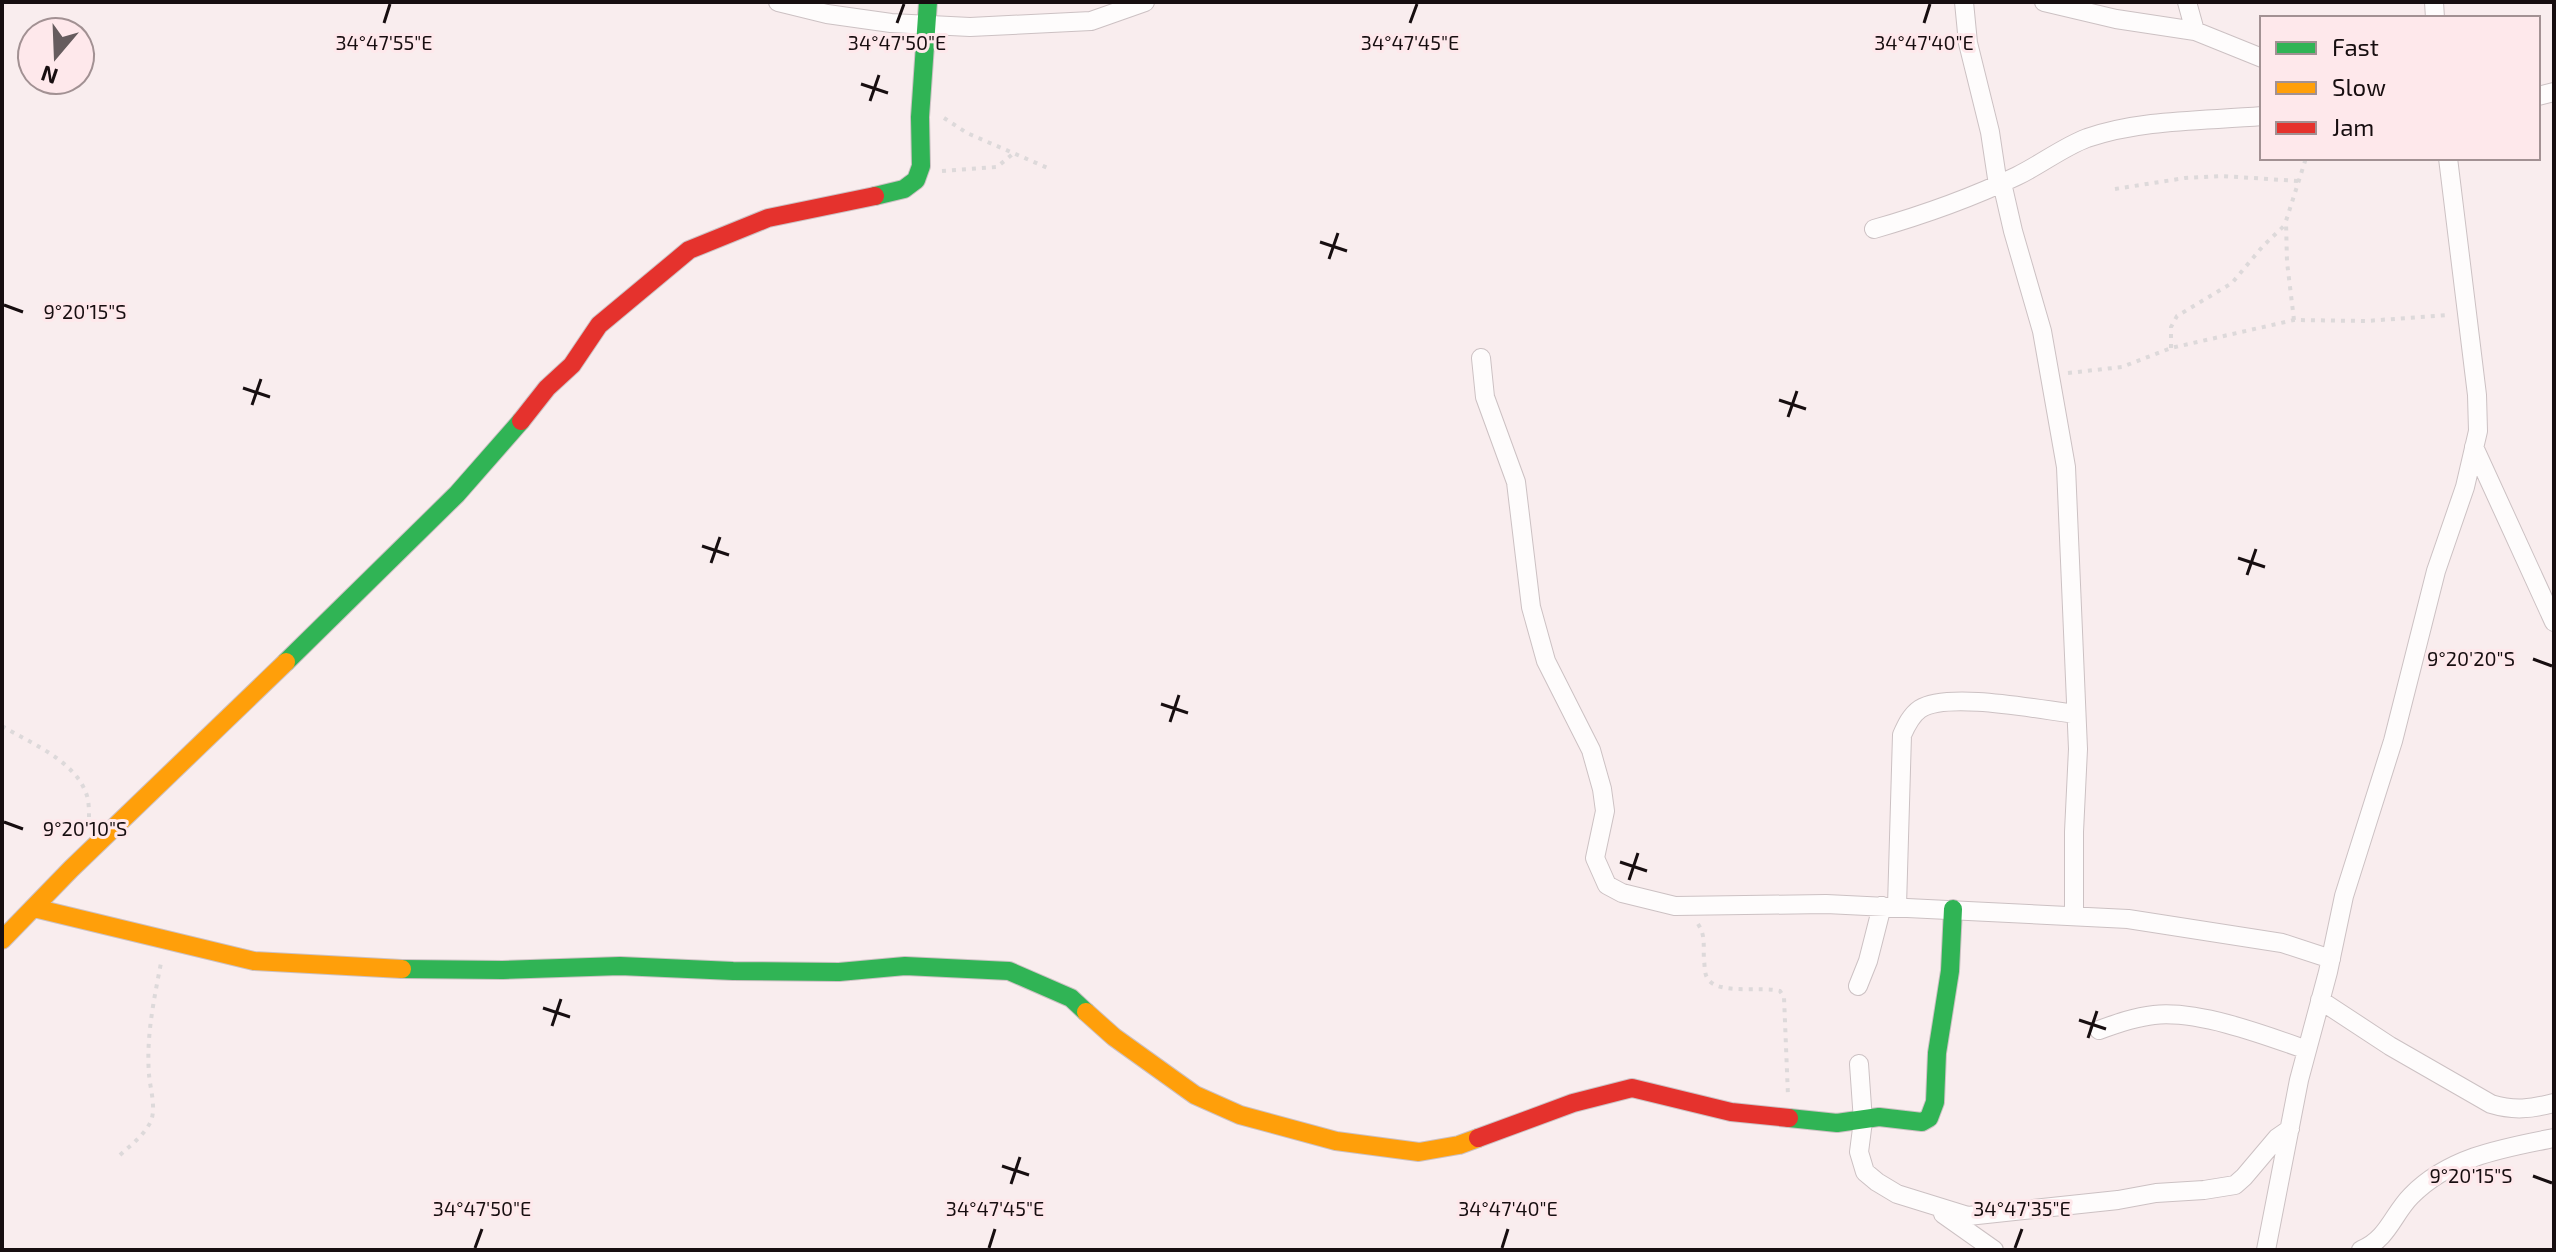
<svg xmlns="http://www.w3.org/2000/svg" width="2556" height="1252" font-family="'Exo 2',sans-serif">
  <rect width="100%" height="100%" fill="#f9edee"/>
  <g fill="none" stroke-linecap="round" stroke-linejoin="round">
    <defs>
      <path id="street" d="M 778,2 L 827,14 L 891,23 L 970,27 L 1091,21 L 1145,2
        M 1964,2 L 1968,43 L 1990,132 L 1998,185
        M 2044,2 L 2116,19 L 2195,31 L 2262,58
        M 2187,2 L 2195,31
        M 2434,2 L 2435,18
        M 2538,96 L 2554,92
        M 2002,183 L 2013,231 L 2042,331 L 2066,467 L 2078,749 L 2074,832 L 2074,915
        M 1874,229 C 1923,215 1971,198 2017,176 C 2040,165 2063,147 2087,138 C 2143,119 2204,121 2262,116
        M 1481,358 L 1485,397 L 1516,482 L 1531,607 L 1546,661 L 1591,750 L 1602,789 L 1605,811 L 1595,858 L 1607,885 L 1622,893 L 1675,906 L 1826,904 L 2128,919 L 2282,943 L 2331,959
        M 2474,447 L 2554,622
        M 1897,906 L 1902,735 C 1906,726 1911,715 1920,709 C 1948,691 2041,710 2076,714
        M 1858,986 L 1868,961 L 1882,906
        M 2320,1000 L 2390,1046 L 2491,1104 C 2514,1111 2531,1109 2554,1103
        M 2099,1030 C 2118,1023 2135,1017 2154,1015 C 2198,1010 2265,1035 2307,1050
        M 1859,1064 L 1863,1121 L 1859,1152 L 1865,1172 L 1877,1182 L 1897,1194 L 1968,1216 L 2118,1200 L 2156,1193 L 2204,1190 L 2235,1185 L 2244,1177 L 2277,1138 L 2290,1129
        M 1943,1214 L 1994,1250
        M 2266,1250 L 2299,1080 L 2328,972 L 2344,896 L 2393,741 L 2436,571 L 2465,487 L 2478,431 L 2477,395 L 2448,158
        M 2361,1250 C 2388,1239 2393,1214 2411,1196 C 2449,1157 2503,1148 2554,1138"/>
      <path id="fast" d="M 875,196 L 904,189 L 916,180 L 921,166 L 920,117 L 928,2
        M 286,662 L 457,494 L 521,421
        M 402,969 L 503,970 L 620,966 L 733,971 L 839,972 L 905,966 L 1009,971 L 1071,998 L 1086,1012
        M 1789,1118 L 1837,1123 L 1879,1117 L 1922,1122 L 1929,1118 L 1935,1102 L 1937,1053 L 1950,971 L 1953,909"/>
      <path id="slow" d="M 34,908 L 254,961 L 402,969
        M 2,940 L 71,869 L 286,662
        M 1086,1012 L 1114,1037 L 1195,1095 L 1240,1115 L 1336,1141 L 1419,1152 L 1459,1145 L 1478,1138"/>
      <path id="jam" d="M 521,421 L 547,388 L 572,365 L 599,325 L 689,250 L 768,218 L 875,196
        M 1478,1138 L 1573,1103 L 1632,1088 L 1731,1112 L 1789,1118"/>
    </defs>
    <use href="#street" stroke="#ccc1c3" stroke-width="20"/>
    <use href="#fast" stroke="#ccc1c3" stroke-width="20"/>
    <use href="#slow" stroke="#ccc1c3" stroke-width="20"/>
    <use href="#jam" stroke="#ccc1c3" stroke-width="20"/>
    <path stroke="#ddd9da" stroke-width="4" stroke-dasharray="4 6" stroke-linecap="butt" d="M 944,118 L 967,133 L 1050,169
      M 942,171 L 997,167 L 1014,153
      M 2115,189 L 2185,178 L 2222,176 L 2298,181
      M 2294,320 L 2287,262 L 2286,221 L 2306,158
      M 2171,348 L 2171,327 L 2177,316 L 2232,283 L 2263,246 L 2286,224
      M 2068,373 L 2122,367 L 2171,348 L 2294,320 L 2366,321 L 2448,315
      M 2,726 C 30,743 74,760 86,793 C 89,800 89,810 89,818
      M 1698,924 C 1706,936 1703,947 1704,960 C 1705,966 1704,974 1708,979 C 1718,995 1762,986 1780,991 L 1784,997 L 1788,1096
      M 120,1155 C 131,1145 143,1136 150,1123 C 157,1109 150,1089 149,1074 C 146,1037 154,999 161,963"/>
    <use href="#street" stroke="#fefcfc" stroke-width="18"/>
    <use href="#fast" stroke="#30b455" stroke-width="18"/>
    <use href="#slow" stroke="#ff9f0a" stroke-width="18"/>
    <use href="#jam" stroke="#e5322d" stroke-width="18"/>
  </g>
  <path fill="none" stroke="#170e10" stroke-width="3" d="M 384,23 L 390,4M 897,23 L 904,4M 1410,23 L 1417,4M 1924,23 L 1930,4M 861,84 L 888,93M 870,101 L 879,75M 1320,242 L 1347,251M 1329,259 L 1338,233M 4,305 L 23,312M 243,388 L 270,397M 1779,400 L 1806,409M 252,405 L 261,379M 1788,417 L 1797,391M 702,546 L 729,555M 2238,558 L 2265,567M 711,563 L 720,537M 2247,575 L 2256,549M 2533,659 L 2552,666M 1161,704 L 1188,713M 1170,722 L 1179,695M 4,822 L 23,829M 1620,862 L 1647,871M 1629,880 L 1638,853M 543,1008 L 570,1017M 2079,1020 L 2106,1029M 552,1026 L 561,999M 2088,1038 L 2097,1011M 1002,1166 L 1029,1175M 2533,1176 L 2552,1183M 1011,1184 L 1020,1157M 475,1248 L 482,1229M 989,1248 L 995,1229M 1502,1248 L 1508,1229M 2015,1248 L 2022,1229"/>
  <g font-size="20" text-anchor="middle" fill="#170e10" stroke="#fee8eb" stroke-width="6" stroke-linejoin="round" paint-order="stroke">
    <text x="384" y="50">34°47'55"E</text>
    <text x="897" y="50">34°47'50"E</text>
    <text x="1410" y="50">34°47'45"E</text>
    <text x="1924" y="50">34°47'40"E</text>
    <text x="85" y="319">9°20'15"S</text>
    <text x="2471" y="666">9°20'20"S</text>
    <text x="85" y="836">9°20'10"S</text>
    <text x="2471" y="1183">9°20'15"S</text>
    <text x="482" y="1216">34°47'50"E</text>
    <text x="995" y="1216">34°47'45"E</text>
    <text x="1508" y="1216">34°47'40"E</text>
    <text x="2022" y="1216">34°47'35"E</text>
  </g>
  <rect width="2556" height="1252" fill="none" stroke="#170e10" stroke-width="8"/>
  <rect x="2260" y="16" width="280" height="144" fill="#fee8eb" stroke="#a29193" stroke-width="2"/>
  <rect x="2276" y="42" width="40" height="12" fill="#30b455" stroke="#a29193" stroke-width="2"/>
  <text x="2332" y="56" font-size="24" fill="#170e10">Fast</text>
  <rect x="2276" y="82" width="40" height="12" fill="#ff9f0a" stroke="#a29193" stroke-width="2"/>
  <text x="2332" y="96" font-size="24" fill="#170e10">Slow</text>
  <rect x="2276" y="122" width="40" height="12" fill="#e5322d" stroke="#a29193" stroke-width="2"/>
  <text x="2332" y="136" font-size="24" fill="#170e10">Jam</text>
  <g transform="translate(56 56) rotate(199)"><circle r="38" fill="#fee8eb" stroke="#a29193" stroke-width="2"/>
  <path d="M0-6L14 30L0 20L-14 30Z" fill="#665c5e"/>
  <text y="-12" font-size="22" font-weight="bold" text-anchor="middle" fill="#170e10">N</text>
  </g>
</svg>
